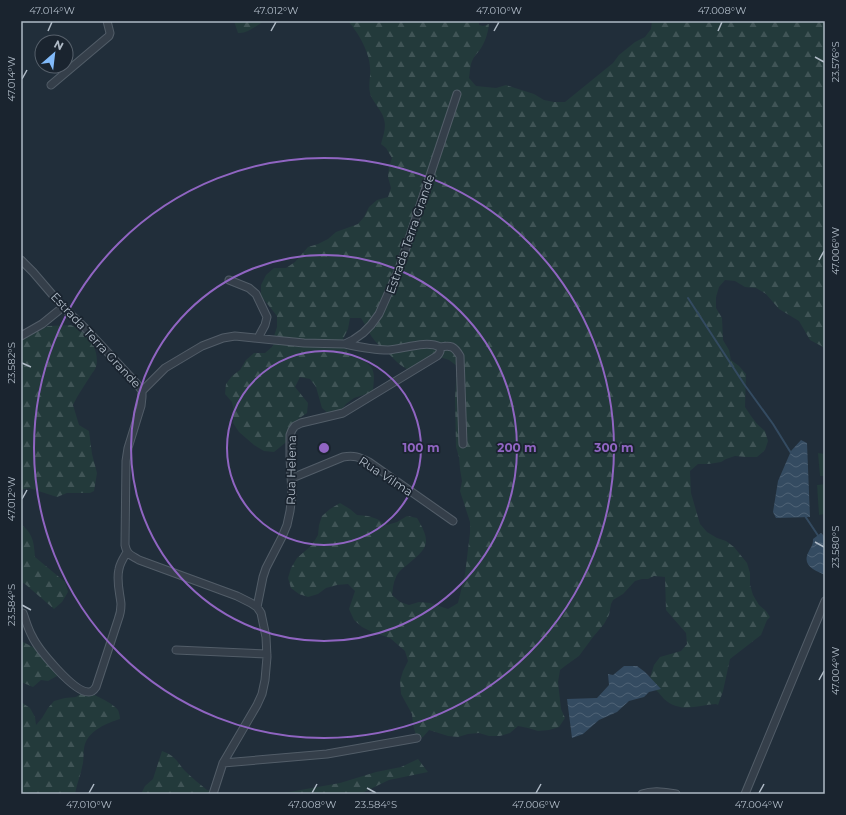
<svg xmlns="http://www.w3.org/2000/svg" width="846" height="815" font-family="Montserrat,sans-serif">
  <defs>
    <pattern id="forest-firs" width="22" height="20" patternUnits="userSpaceOnUse"><rect width="22" height="20" fill="#233a3b"/><path d="M5 1l3.5 6h-7zM16 11l3.5 6h-7z" fill="#405456"/></pattern>
    <pattern id="water-waves" width="16" height="10" patternUnits="userSpaceOnUse"><rect width="16" height="10" fill="#344b61"/><path d="M0 5q4-4 8 0t8 0" fill="none" stroke="#4f6376"/></pattern>
  </defs>
  <rect width="100%" height="100%" fill="#212e3a"/>
  <path fill="#233a3b" d="M 818,453 L 825,454 L 825,476 L 820,476 Z
    M 825,484 L 825,514 L 819,515 L 817,485 Z"/>
  <path fill="url(#forest-firs)" d="M 234,21 L 264,21 C 256,26 247,34 238,33 Z
    M 348,21 L 479,21 L 479,25 L 483,26 L 489,24 C 488,33 485,43 479,51 C 477,54 474,56 473,59 C 470,64 470,72 469,78 L 476,86 L 496,88 L 506,85 L 534,94 L 544,100 L 554,102 L 565,102 L 613,63 L 619,55 L 635,42 L 645,37 L 651,29 L 652,21 L 825,21 L 825,348 L 810,340 L 799,321 L 779,309 L 766,294 L 756,288 L 745,287 L 735,281 L 725,280 L 719,287 L 716,297 L 716,308 L 722,318 L 723,340 L 729,350 L 731,360 L 739,366 L 746,374 L 745,407 L 751,416 L 757,424 L 765,431 L 768,441 L 765,450 L 757,457 L 746,457 L 735,456 L 726,459 L 721,462 L 709,464 L 698,464 L 690,471 L 691,493 L 700,524 L 707,532 L 717,538 L 726,541 L 734,547 L 747,563 L 750,573 L 750,585 L 753,595 L 759,605 L 766,611 L 770,617 L 767,620 L 761,635 L 730,659 L 723,691 L 718,705 L 716,704 C 698,705 681,714 664,699 C 662,697 660,694 658,692 C 655,689 651,686 648,684 L 654,665 L 660,657 L 681,651 L 687,644 L 686,633 L 666,610 L 665,577 L 654,576 L 648,579 L 642,579 L 635,581 L 623,594 L 613,600 L 611,604 L 609,615 L 604,624 L 593,637 L 579,656 L 565,666 L 560,670 L 558,682 L 561,709 L 565,718 L 559,727 L 549,730 L 538,731 L 528,728 L 518,726 L 510,733 L 500,736 L 489,736 L 479,733 L 468,734 L 458,737 L 448,736 L 429,730 L 423,737 L 415,739 L 416,735 L 413,725 L 412,714 L 401,694 L 400,681 L 403,671 L 408,661 L 405,651 L 390,638 L 372,632 L 362,627 L 354,620 L 349,609 L 355,591 L 348,584 L 337,585 L 326,588 L 318,594 L 308,597 L 299,594 L 291,588 L 288,578 L 291,568 L 297,558 L 312,545 L 318,535 L 319,525 L 322,516 L 330,509 L 340,503 L 350,509 L 357,515 L 368,516 L 377,519 L 387,525 L 397,522 L 407,516 L 417,518 C 432,543 428,548 407,565 C 403,568 398,572 396,577 C 393,583 393,589 392,595 L 400,602 L 409,605 L 419,602 L 430,603 L 448,609 L 458,603 L 465,574 L 470,533 L 470,522 L 460,491 L 462,481 L 460,469 L 459,457 L 456,447 L 455,398 L 457,366 L 449,360 L 440,357 L 410,371 C 399,365 395,360 386,351 C 381,347 376,343 372,337 C 368,331 365,324 361,318 L 350,318 L 348,329 L 343,339 C 344,342 344,345 346,348 C 350,357 365,358 371,367 C 376,374 373,384 373,392 L 354,398 L 346,404 L 340,412 L 330,415 L 322,408 L 316,387 L 310,379 L 300,377 L 295,387 L 308,403 L 307,413 L 298,419 L 293,429 L 290,439 L 274,452 L 264,451 L 254,445 L 239,432 L 233,423 L 234,413 L 232,402 L 225,394 L 226,384 L 232,376 L 240,370 L 246,360 L 254,353 L 265,353 L 273,346 L 274,336 L 277,327 L 277,316 L 261,296 L 261,285 L 266,275 L 274,268 L 286,268 L 295,262 L 308,247 L 318,244 L 328,239 L 336,232 L 358,224 L 364,217 L 369,207 L 377,200 L 388,197 L 391,188 L 388,177 L 389,167 L 392,158 L 386,148 L 381,144 C 385,130 388,122 379,109 C 376,104 371,98 370,93 C 368,85 371,76 370,68 C 370,53 358,32 348,21 Z
    M 71,325 C 76,328 82,331 86,335 C 94,342 99,357 96,367 C 95,370 92,373 91,375 C 85,385 78,394 73,405 L 79,425 L 89,431 L 92,454 L 97,473 L 94,491 L 90,493 L 67,493 L 57,497 L 29,488 L 21,490 L 21,338 L 28,334 L 39,331 L 48,326 Z
    M 21,524 C 33,534 34,542 35,557 L 65,582 L 68,592 L 62,602 L 54,609 L 25,584 L 21,582 Z
    M 21,641 L 33,647 L 42,650 L 56,665 L 60,666 L 57,676 L 48,681 L 41,680 L 33,687 L 21,682 Z
    M 85,691 C 93,694 113,703 118,710 C 119,712 120,717 120,719 C 107,723 90,730 85,744 C 83,750 84,757 83,763 C 81,774 77,783 75,794 L 21,794 L 21,702 L 30,708 L 35,717 L 36,725 L 42,718 L 48,708 L 54,701 L 65,698 L 76,697 Z
    M 162,751 C 177,757 176,761 185,771 C 192,778 200,784 207,790 L 211,791 L 210,794 L 141,794 L 145,786 L 153,779 Z
    M 418,759 L 428,772 L 389,780 L 360,794 L 278,794 L 340,783 L 376,772 L 401,767 Z"/>
  <path fill="url(#water-waves)" d="M 801,440 L 807,443 L 810,517 L 776,518 L 773,512 L 778,481 L 791,451 Z
    M 821,533 L 825,537 L 825,575 C 814,570 801,565 809,551 C 812,545 813,545 813,539 Z
    M 624,666 L 637,666 L 645,672 L 661,689 L 649,692 L 644,697 L 629,701 L 617,712 L 599,720 L 583,734 L 572,738 L 567,699 L 597,698 L 609,685 L 608,674 L 613,675 Z"/>
  <g fill="none" stroke-linecap="round" stroke-linejoin="round">
    <path stroke="#344b61" stroke-width="2" d="M 688,298 L 744,384 L 773,424 L 791,453
      M 805,516 L 819,537"/>
    <defs>
      <path id="street" d="M 51,85 L 109,36 L 110,33 L 107,21
        M 21,260 L 33,272 L 63,307 L 86,329 L 137,384 L 142,391 L 142,397 L 141,406 L 128,448 L 126,461 L 125,545 C 127,555 131,555 139,560 L 237,596 L 251,603 L 257,607 L 261,613 L 266,637 L 267,657 L 265,680 L 262,694 L 257,705 L 223,763 L 213,794
        M 229,280 L 249,288 L 256,294 L 267,317 L 265,325 L 258,338
        M 21,336 L 42,324 L 63,307
        M 440,347 C 451,345 454,346 460,356 L 463,444
        M 142,391 L 165,368 L 202,346 L 223,338 L 235,336 L 304,343 L 345,344 L 353,340 L 363,333 L 371,325 L 379,314 L 399,269 L 457,94
        M 292,478 L 343,457 C 354,455 359,457 369,462 L 453,521
        M 257,607 L 263,577 L 266,568 L 282,537 L 287,525 L 290,511 L 292,495 L 290,457 L 290,435 L 292,430 L 295,426 L 301,423 L 343,413 L 437,356 C 440,353 441,351 440,347 C 426,340 404,349 388,350 C 374,350 359,347 345,344
        M 23,613 C 26,621 28,629 32,636 C 38,649 74,693 89,692 C 92,692 94,690 96,687 L 118,620 C 120,615 121,610 121,604 C 120,593 116,581 119,569 C 120,563 124,557 127,552
        M 176,650 L 267,654
        M 223,763 L 327,754 L 417,738
        M 642,794 C 654,790 663,792 676,794
        M 745,794 L 825,601"/>
    </defs>
    <use href="#street" stroke="#525d68" stroke-width="9"/>
    <use href="#street" stroke="#353f4a" stroke-width="7"/>
  </g>
  <path fill="none" stroke="#afbac6" stroke-width="1.5" d="M 48,31 L 52,22M 271,31 L 276,22M 494,31 L 499,22M 718,31 L 722,22M 815,57 L 824,62M 22,79 L 27,70M 819,260 L 824,251M 22,363 L 31,367M 22,499 L 27,490M 815,542 L 824,547M 22,605 L 31,610M 819,680 L 824,671M 367,788 L 376,793M 89,793 L 94,784M 312,793 L 317,784M 536,793 L 541,784M 759,793 L 764,784"/>
  <g fill="none" stroke="#9065c2" stroke-width="2">
    <circle cx="324" cy="448" r="97"/>
    <circle cx="324" cy="448" r="193"/>
    <circle cx="324" cy="448" r="290"/>
  </g>
  <g text-anchor="middle" dominant-baseline="central" stroke-width="3.5" stroke-linejoin="round" paint-order="stroke">
    <g font-size="12" fill="#afbac6" stroke="#1a242f">
      <text transform="translate(410 234) rotate(-71)">Estrada Terra Grande</text>
      <text transform="translate(96 340) rotate(47)">Estrada Terra Grande</text>
      <text transform="translate(291 470) rotate(-89)">Rua Helena</text>
      <text transform="translate(386 476) rotate(33)">Rua Vilma</text>
    </g>
  </g>
  <circle cx="324" cy="448" r="6" fill="#9065c2" stroke="#1a242f" stroke-width="2"/>
  <g font-size="12" text-anchor="middle" font-weight="bold" fill="#9065c2" stroke="#1a242f" stroke-width="3.5" stroke-linejoin="round" paint-order="stroke">
    <text x="421" y="452">100 m</text>
    <text x="517" y="452">200 m</text>
    <text x="614" y="452">300 m</text>
  </g>
  <rect width="846" height="815" fill="none" stroke="#1a242f" stroke-width="44"/>
  <g transform="translate(54 54) rotate(28)"><circle r="19" fill="#1a242f" stroke="#56606b"/>
  <path d="M0-3L7 15L0 10L-7 15Z" fill="#81bafa"/>
  <text y="-6" font-size="11" font-weight="bold" text-anchor="middle" fill="#afbac6">N</text>
  </g>
  <rect x="22" y="22" width="802" height="771" fill="none" stroke="#afbac6" stroke-width="1.5"/>
  <g font-size="10" text-anchor="middle" fill="#afbac6">
    <text x="52" y="14">47.014°W</text>
    <text x="276" y="14">47.012°W</text>
    <text x="499" y="14">47.010°W</text>
    <text x="722" y="14">47.008°W</text>
    <text transform="translate(835 62) rotate(-90)" y="4">23.576°S</text>
    <text transform="translate(11 79) rotate(-90)" y="4">47.014°W</text>
    <text transform="translate(835 251) rotate(-90)" y="4">47.006°W</text>
    <text transform="translate(11 363) rotate(-90)" y="4">23.582°S</text>
    <text transform="translate(11 499) rotate(-90)" y="4">47.012°W</text>
    <text transform="translate(835 547) rotate(-90)" y="4">23.580°S</text>
    <text transform="translate(11 605) rotate(-90)" y="4">23.584°S</text>
    <text transform="translate(835 671) rotate(-90)" y="4">47.004°W</text>
    <text x="89" y="808">47.010°W</text>
    <text x="312" y="808">47.008°W</text>
    <text x="376" y="808">23.584°S</text>
    <text x="536" y="808">47.006°W</text>
    <text x="759" y="808">47.004°W</text>
  </g>
</svg>
